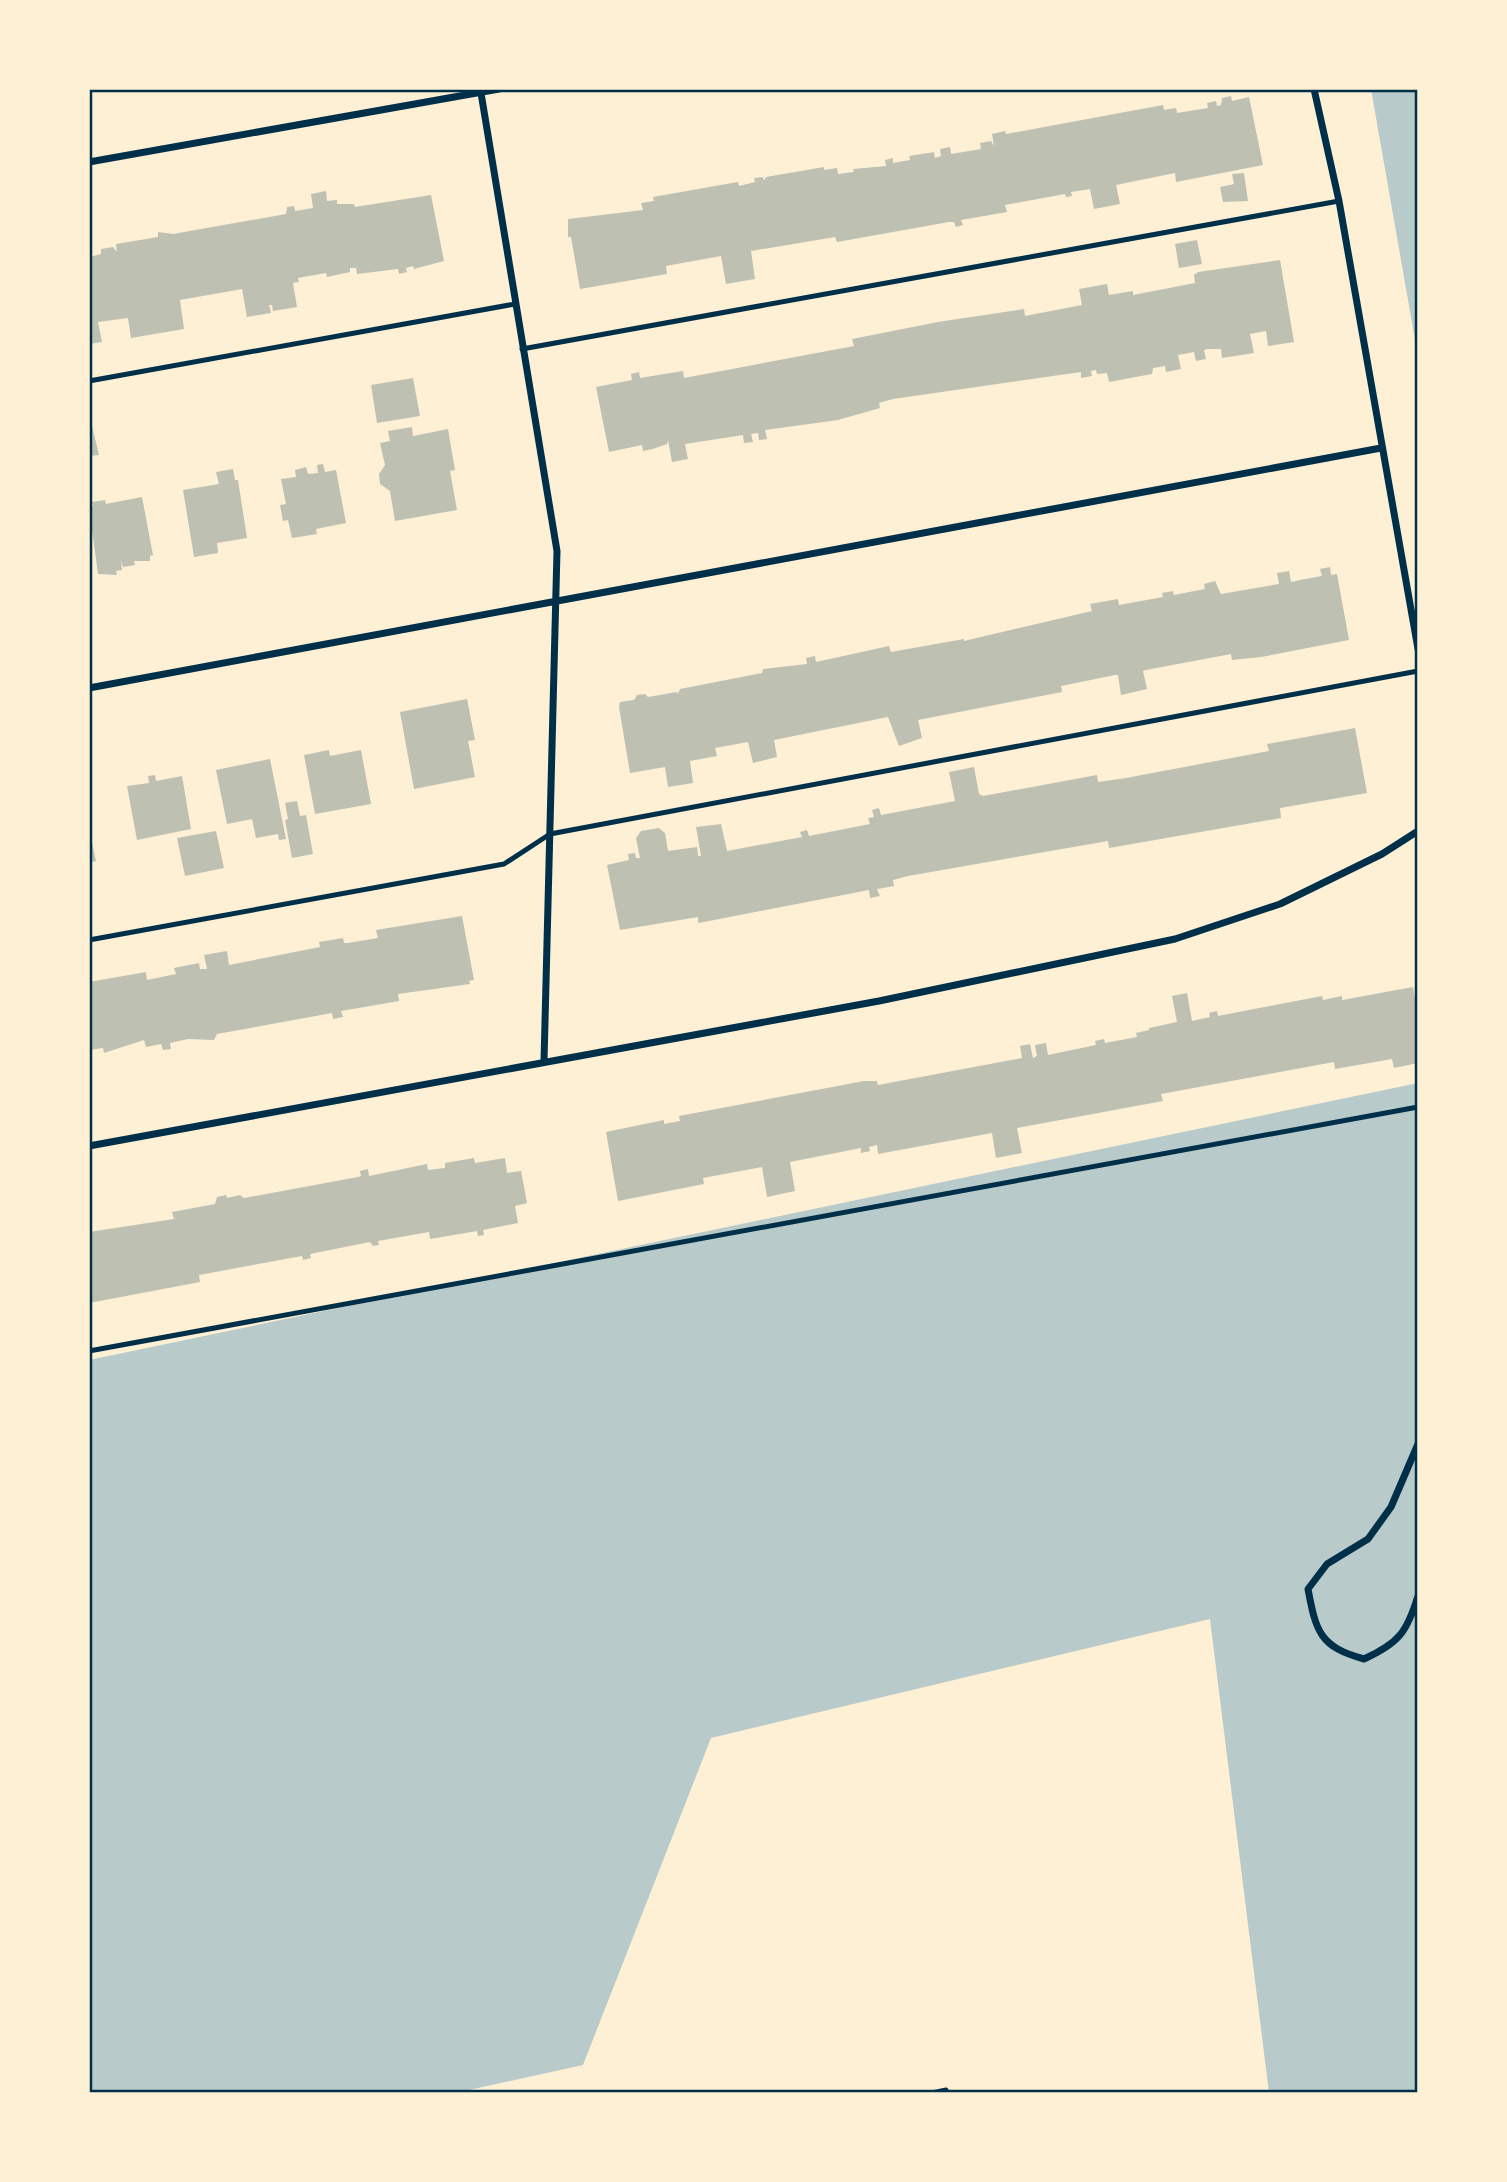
<svg xmlns="http://www.w3.org/2000/svg" width="1507" height="2182" font-family="Overpass,sans-serif">
  <rect width="100%" height="100%" fill="#fdf0d5"/>
  <path fill="#b9caca" d="M 1371,89 L 1418,89 L 1418,357 Z
    M 1418,1083 L 1418,2093 L 1269,2093 L 1210,1619 L 711,1738 L 583,2065 L 455,2093 L 89,2093 L 89,1360 Z"/>
  <path fill="#bec0b2" d="M 1231,96 L 1232,101 L 1249,97 L 1263,165 L 1176,182 L 1175,173 L 1116,185 L 1120,204 L 1094,209 L 1090,189 L 1071,192 L 1072,196 L 1066,197 L 1065,194 L 1005,205 L 1007,212 L 961,220 L 963,225 L 956,227 L 954,222 L 949,222 L 837,242 L 835,237 L 751,251 L 755,279 L 726,284 L 721,256 L 666,266 L 667,274 L 580,289 L 571,237 L 568,237 L 568,219 L 643,210 L 641,203 L 654,201 L 653,197 L 738,182 L 739,186 L 755,182 L 754,178 L 763,177 L 764,181 L 766,177 L 824,167 L 824,170 L 837,168 L 838,174 L 854,172 L 853,169 L 886,166 L 885,160 L 893,158 L 893,163 L 910,160 L 909,156 L 934,152 L 935,158 L 941,156 L 940,149 L 950,147 L 951,154 L 981,149 L 980,143 L 991,141 L 994,146 L 992,134 L 1005,131 L 1006,134 L 1163,105 L 1164,110 L 1176,108 L 1177,113 L 1208,108 L 1207,103 L 1216,101 L 1217,106 L 1221,105 L 1222,98 Z
    M 1244,173 L 1248,201 L 1223,202 L 1220,187 L 1234,184 L 1232,174 Z
    M 326,191 L 327,201 L 337,200 L 337,204 L 354,204 L 355,207 L 431,195 L 444,261 L 414,269 L 413,266 L 406,268 L 407,272 L 399,274 L 398,269 L 357,274 L 356,268 L 350,268 L 350,272 L 327,277 L 326,273 L 298,278 L 299,282 L 293,283 L 297,307 L 273,311 L 272,305 L 269,305 L 271,313 L 247,317 L 242,289 L 180,300 L 184,329 L 131,338 L 128,318 L 98,322 L 102,342 L 89,344 L 89,257 L 101,254 L 101,249 L 113,247 L 117,252 L 116,244 L 158,237 L 158,232 L 173,234 L 286,214 L 287,207 L 294,206 L 295,211 L 313,208 L 311,194 Z
    M 1197,240 L 1202,264 L 1179,268 L 1175,244 Z
    M 1280,260 L 1294,342 L 1268,346 L 1266,331 L 1250,334 L 1254,353 L 1222,358 L 1221,349 L 1207,349 L 1204,350 L 1206,359 L 1196,361 L 1194,352 L 1178,355 L 1181,369 L 1166,372 L 1165,366 L 1153,368 L 1152,374 L 1109,382 L 1107,373 L 1097,374 L 1096,370 L 1091,371 L 1092,376 L 1081,378 L 1081,372 L 893,399 L 879,403 L 880,408 L 838,420 L 765,430 L 767,439 L 759,440 L 758,433 L 751,434 L 753,442 L 744,443 L 743,435 L 685,444 L 688,459 L 672,462 L 668,440 L 667,444 L 653,449 L 643,451 L 642,445 L 609,452 L 596,387 L 632,380 L 631,374 L 639,372 L 640,378 L 683,371 L 684,378 L 854,346 L 852,339 L 938,322 L 1024,309 L 1025,316 L 1082,305 L 1079,289 L 1107,284 L 1109,295 L 1133,291 L 1133,295 L 1195,283 L 1194,275 L 1198,272 Z
    M 413,378 L 420,416 L 377,423 L 371,385 Z
    M 89,413 L 99,455 L 89,456 Z
    M 412,427 L 413,436 L 448,429 L 455,470 L 450,471 L 457,510 L 395,521 L 390,491 L 380,484 L 379,474 L 385,465 L 380,443 L 390,441 L 388,431 Z
    M 323,464 L 325,472 L 336,470 L 346,523 L 316,529 L 317,534 L 292,538 L 288,520 L 283,521 L 280,505 L 286,504 L 281,479 L 296,477 L 295,470 L 306,467 L 308,474 L 318,473 L 317,465 Z
    M 233,469 L 235,480 L 238,480 L 247,538 L 217,543 L 218,553 L 194,557 L 183,490 L 219,484 L 216,472 Z
    M 142,497 L 153,555 L 150,556 L 150,561 L 134,561 L 135,565 L 123,567 L 121,560 L 122,570 L 116,571 L 117,575 L 98,574 L 89,507 L 93,506 L 92,502 L 105,500 L 106,504 Z
    M 1330,567 L 1331,575 L 1337,574 L 1349,640 L 1261,657 L 1232,660 L 1231,654 L 1146,670 L 1143,671 L 1147,689 L 1121,695 L 1118,675 L 1115,675 L 1061,686 L 1062,692 L 918,720 L 922,738 L 899,746 L 888,717 L 774,740 L 777,757 L 753,763 L 748,742 L 715,748 L 717,756 L 690,761 L 693,783 L 668,787 L 665,767 L 630,773 L 619,707 L 620,702 L 634,700 L 637,695 L 645,694 L 648,697 L 677,692 L 678,694 L 680,689 L 762,673 L 763,669 L 807,664 L 806,658 L 815,656 L 816,662 L 889,646 L 891,652 L 964,639 L 964,641 L 1092,611 L 1090,604 L 1118,599 L 1119,605 L 1163,597 L 1162,593 L 1173,591 L 1174,595 L 1205,589 L 1204,584 L 1215,581 L 1221,594 L 1279,584 L 1277,573 L 1289,571 L 1291,582 L 1305,579 L 1322,576 L 1320,569 Z
    M 467,699 L 475,740 L 468,741 L 475,777 L 414,789 L 400,712 Z
    M 1355,728 L 1367,793 L 1280,808 L 1281,818 L 1109,848 L 1108,841 L 908,876 L 893,880 L 894,886 L 877,889 L 880,896 L 870,898 L 869,890 L 709,921 L 698,923 L 698,917 L 620,930 L 607,865 L 629,860 L 628,854 L 635,853 L 636,858 L 640,858 L 636,838 L 641,831 L 659,828 L 665,833 L 668,851 L 697,847 L 698,856 L 701,856 L 696,827 L 721,824 L 727,851 L 802,837 L 800,832 L 807,830 L 809,836 L 870,824 L 868,818 L 874,817 L 872,810 L 879,808 L 881,815 L 955,801 L 949,772 L 974,767 L 979,794 L 983,796 L 1097,775 L 1098,782 L 1126,778 L 1269,751 L 1267,744 Z
    M 329,750 L 330,756 L 361,750 L 371,804 L 315,814 L 304,755 Z
    M 270,759 L 286,839 L 279,840 L 278,834 L 256,838 L 252,819 L 227,824 L 216,770 Z
    M 155,775 L 156,781 L 182,776 L 191,829 L 137,840 L 127,786 L 149,783 L 148,776 Z
    M 297,801 L 300,816 L 306,815 L 313,854 L 292,858 L 285,820 L 288,819 L 285,803 Z
    M 89,829 L 96,861 L 89,863 Z
    M 216,831 L 224,868 L 185,876 L 177,838 Z
    M 462,916 L 474,980 L 469,981 L 470,984 L 398,994 L 399,1001 L 341,1011 L 343,1017 L 333,1019 L 332,1013 L 217,1034 L 214,1040 L 188,1039 L 170,1043 L 171,1049 L 163,1050 L 161,1044 L 146,1047 L 144,1040 L 104,1053 L 103,1048 L 89,1050 L 89,982 L 146,972 L 147,980 L 176,974 L 174,968 L 199,963 L 200,969 L 207,969 L 204,955 L 227,951 L 229,965 L 234,964 L 320,947 L 319,942 L 343,938 L 344,943 L 348,943 L 378,938 L 376,930 Z
    M 1413,987 L 1418,1015 L 1418,1063 L 1394,1068 L 1392,1059 L 1335,1069 L 1334,1062 L 1161,1094 L 1163,1101 L 1017,1128 L 1022,1153 L 996,1158 L 992,1133 L 878,1154 L 877,1145 L 869,1147 L 870,1151 L 861,1153 L 861,1148 L 790,1162 L 795,1191 L 767,1197 L 762,1167 L 703,1178 L 704,1184 L 618,1201 L 606,1132 L 664,1120 L 664,1124 L 680,1121 L 679,1116 L 864,1081 L 877,1081 L 878,1085 L 1022,1058 L 1020,1046 L 1030,1044 L 1033,1058 L 1037,1056 L 1035,1045 L 1046,1043 L 1048,1055 L 1096,1045 L 1095,1041 L 1104,1039 L 1105,1043 L 1137,1037 L 1136,1033 L 1149,1030 L 1149,1028 L 1177,1022 L 1172,996 L 1187,993 L 1192,1021 L 1210,1017 L 1209,1013 L 1217,1011 L 1218,1016 L 1322,996 L 1323,1000 L 1342,996 L 1342,1000 Z
    M 474,1158 L 475,1163 L 505,1158 L 507,1173 L 521,1171 L 527,1203 L 515,1206 L 518,1223 L 483,1230 L 484,1235 L 478,1236 L 477,1231 L 430,1239 L 429,1232 L 378,1241 L 379,1245 L 373,1246 L 370,1242 L 310,1254 L 311,1258 L 303,1260 L 302,1256 L 199,1275 L 200,1282 L 89,1303 L 89,1232 L 174,1219 L 172,1212 L 215,1204 L 217,1197 L 226,1195 L 227,1198 L 240,1195 L 244,1198 L 358,1177 L 361,1176 L 360,1171 L 368,1169 L 369,1176 L 427,1164 L 428,1170 L 445,1168 L 445,1163 Z"/>
  <g fill="none" stroke-linecap="round" stroke-linejoin="round">
    <path stroke="#003049" stroke-width="5" d="M 522,349 L 1339,201
      M 89,381 L 515,304
      M 89,940 L 504,864 L 550,834 L 1418,671
      M 89,1351 L 1418,1107
      M 932,2093 L 946,2090 L 947,2093"/>
    <path stroke="#003049" stroke-width="7" d="M 1314,89 L 1339,201 L 1418,649
      M 481,93 L 557,551 L 544,1061
      M 89,162 L 499,89
      M 89,688 L 1381,448
      M 89,1146 L 879,1001 L 1175,939 L 1280,904 L 1382,854 L 1418,831
      M 1418,1444 L 1391,1507 L 1368,1539 L 1327,1564 L 1308,1589 C 1316,1632 1320,1647 1364,1659 C 1399,1643 1407,1632 1418,1596"/>
  </g>
  <rect width="1507" height="2182" fill="none" stroke="#fdf0d5" stroke-width="182"/>
  <rect x="91" y="91" width="1325" height="2000" fill="none" stroke="#003049" stroke-width="2.5"/>
</svg>
